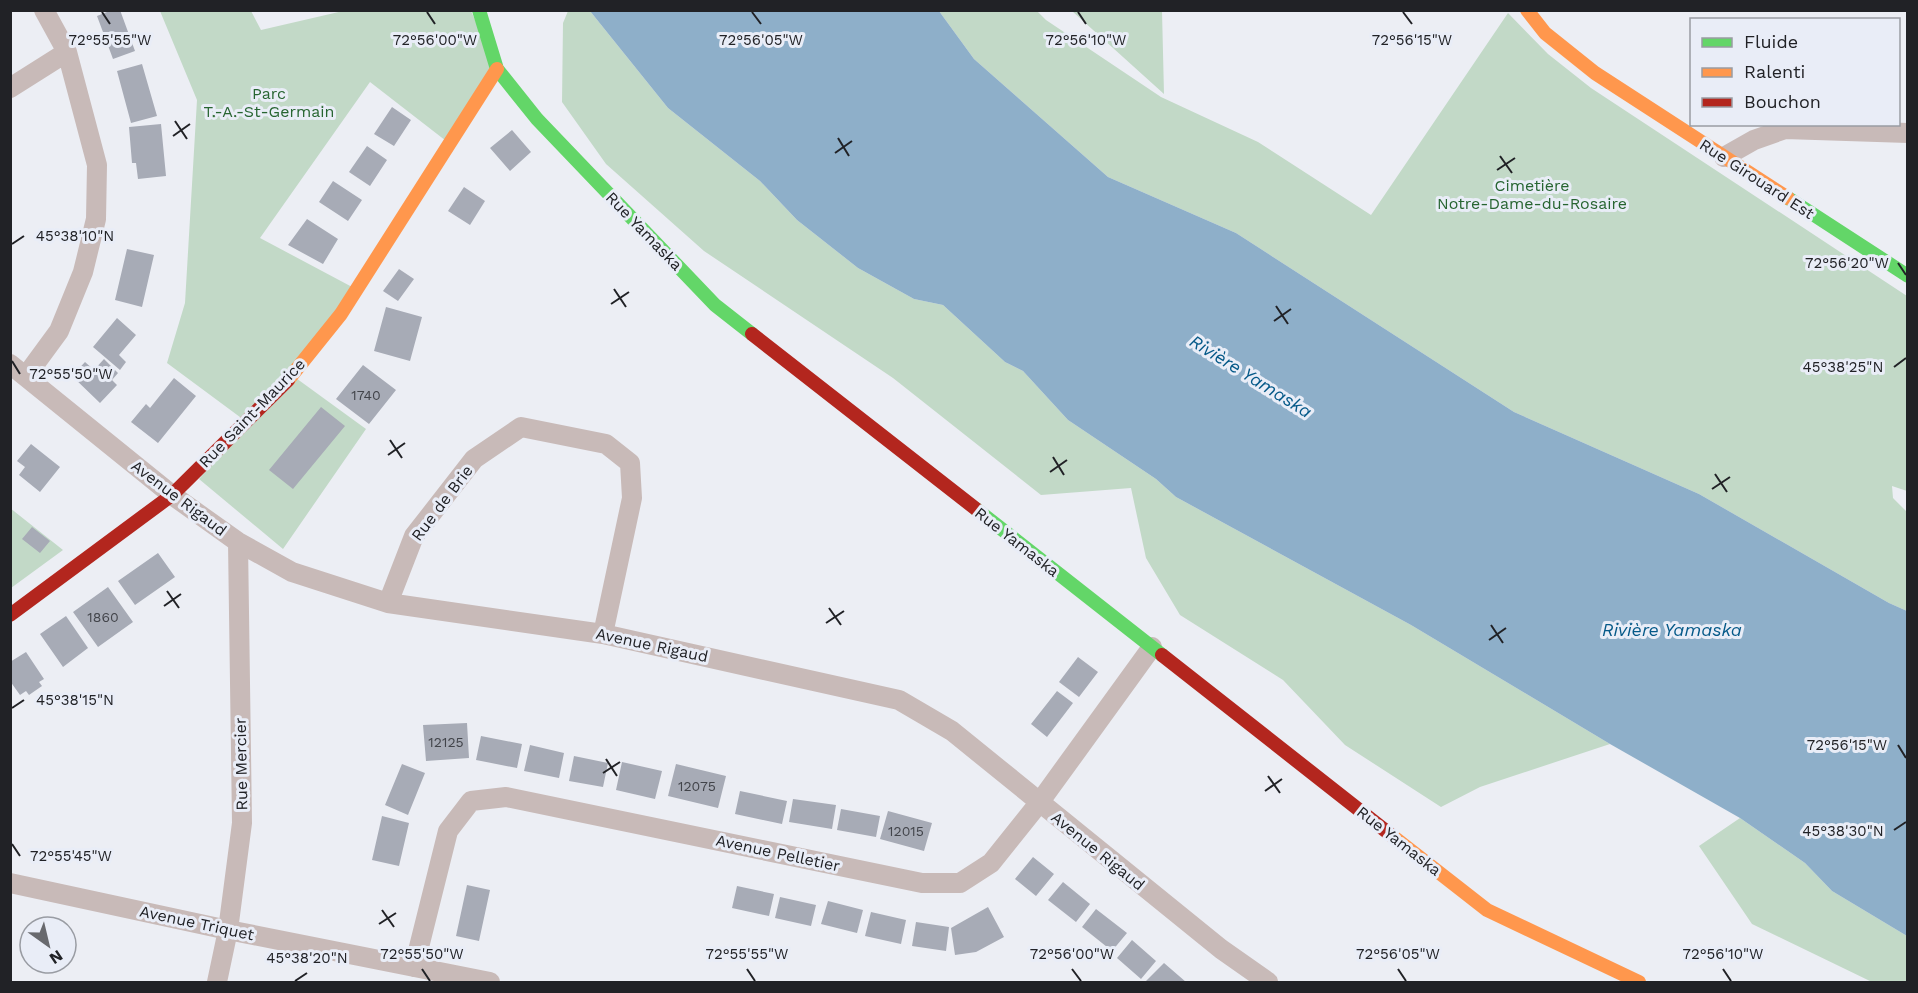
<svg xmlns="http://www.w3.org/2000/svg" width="1918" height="993" font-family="'Work Sans',sans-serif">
  <rect width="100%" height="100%" fill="#eceef4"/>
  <path fill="#c2d9c7" d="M 160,11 L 251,11 L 261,30 L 343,11 L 471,11 L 497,69 L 450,144 L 370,82 L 260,238 L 354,288 L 289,373 L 366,429 L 283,549 L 199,479 L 248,423 L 167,363 L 185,303 L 197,100 Z
    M 568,11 L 590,11 L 668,108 L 760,181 L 797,220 L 858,268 L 914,299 L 943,305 L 1005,362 L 1023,371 L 1068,420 L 1156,479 L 1176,497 L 1411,625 L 1610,744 L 1480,787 L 1441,807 L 1345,745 L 1283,680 L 1180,615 L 1146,558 L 1131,488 L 1041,495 L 893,378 L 704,251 L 606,164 L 562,102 L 563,23 Z
    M 939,11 L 1037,11 L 1046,20 L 1161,97 L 1258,142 L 1371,215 L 1508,13 L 1548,54 L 1591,88 L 1907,296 L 1907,491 L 1892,486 L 1893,498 L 1907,512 L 1907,611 L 1889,603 L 1699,494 L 1514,412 L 1236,233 L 1108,177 L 974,59 Z
    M 1072,11 L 1162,11 L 1164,94 Z
    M 10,508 L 63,550 L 11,588 L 10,588 Z
    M 1740,818 L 1805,863 L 1832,891 L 1907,936 L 1907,982 L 1872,982 L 1752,924 L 1699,846 Z"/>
  <path fill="#8eafc9" d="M 590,11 L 939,11 L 974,59 L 1108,177 L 1236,233 L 1514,412 L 1699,494 L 1889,603 L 1907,611 L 1907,936 L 1832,891 L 1805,863 L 1740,818 L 1610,744 L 1411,625 L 1176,497 L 1156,479 L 1068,420 L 1023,371 L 1005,362 L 943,305 L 914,299 L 858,268 L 797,220 L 760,181 L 668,108 Z"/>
  <path fill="#a7abb6" d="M 112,10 L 120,10 L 135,51 L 113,59 L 97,16 Z
    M 142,64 L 157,116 L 131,123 L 117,71 Z
    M 392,107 L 411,120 L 394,146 L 374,134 Z
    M 161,124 L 166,176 L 138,179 L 136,163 L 132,163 L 129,127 Z
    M 512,130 L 531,152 L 510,171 L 490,148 Z
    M 367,146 L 387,160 L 370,186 L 349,172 Z
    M 333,181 L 362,200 L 348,221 L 319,202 Z
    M 464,187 L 485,201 L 470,225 L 448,211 Z
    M 307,219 L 338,239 L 323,264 L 288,245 Z
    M 127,249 L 154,255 L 142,307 L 115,300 Z
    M 399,269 L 414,279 L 398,301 L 383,291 Z
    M 386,307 L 422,317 L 410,361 L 374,351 Z
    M 117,318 L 136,335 L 119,355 L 126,362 L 120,370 L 93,347 Z
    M 104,359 L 118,373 L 112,380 L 117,385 L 100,403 L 72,376 L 85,362 L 94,370 Z
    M 363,365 L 396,390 L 369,424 L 336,399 Z
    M 174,378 L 196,396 L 158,443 L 131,422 L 146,404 L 150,408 Z
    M 321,407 L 345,426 L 293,489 L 269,470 Z
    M 31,444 L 60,467 L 40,492 L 19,475 L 25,467 L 17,461 Z
    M 32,527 L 50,541 L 40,553 L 22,539 Z
    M 158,553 L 175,577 L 135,605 L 118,581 Z
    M 108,587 L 133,622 L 98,647 L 73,612 Z
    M 66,616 L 88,648 L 63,667 L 40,634 Z
    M 26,652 L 44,679 L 39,682 L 42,686 L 29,695 L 26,691 L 20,695 L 10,681 L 10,662 Z
    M 1078,657 L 1098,672 L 1079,697 L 1059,682 Z
    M 1057,691 L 1073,703 L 1047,737 L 1031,724 Z
    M 467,723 L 469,758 L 426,761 L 423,725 Z
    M 481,736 L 522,744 L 517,768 L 476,760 Z
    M 530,745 L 564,753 L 559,778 L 524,771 Z
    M 574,756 L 608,763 L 603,787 L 569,781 Z
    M 622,762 L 662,771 L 655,799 L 616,790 Z
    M 402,764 L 425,773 L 408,815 L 385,805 Z
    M 676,764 L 726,776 L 718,808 L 668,796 Z
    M 740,791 L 787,801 L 782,824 L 735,814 Z
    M 793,799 L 836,805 L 832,829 L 789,822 Z
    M 841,809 L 880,816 L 876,837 L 837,830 Z
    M 888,811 L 932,823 L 924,851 L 880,839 Z
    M 382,816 L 409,823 L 399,866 L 372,860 Z
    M 1033,857 L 1054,874 L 1036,896 L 1015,879 Z
    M 1063,882 L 1090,904 L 1076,922 L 1048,900 Z
    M 467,885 L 490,890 L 479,941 L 456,936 Z
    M 737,886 L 774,894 L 769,916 L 732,908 Z
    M 780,897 L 816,905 L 811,926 L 775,918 Z
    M 828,901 L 863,910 L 857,933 L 821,924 Z
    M 988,907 L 1004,937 L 976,952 L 955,955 L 951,928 Z
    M 1096,909 L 1127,933 L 1112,951 L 1082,927 Z
    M 871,912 L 906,920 L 901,944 L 865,936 Z
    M 916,922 L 949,927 L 946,951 L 912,946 Z
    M 1132,940 L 1156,961 L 1141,979 L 1117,958 Z
    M 1164,963 L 1186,982 L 1145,982 Z"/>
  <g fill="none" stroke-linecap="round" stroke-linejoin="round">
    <path stroke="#c8bab8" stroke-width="20" d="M 10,88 L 67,52
      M 1724,157 L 1754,140 L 1785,129 L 1908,133
      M 10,364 L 172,495 L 238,542 L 292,572 L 388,603 L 603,634 L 899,700 L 952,731 L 1221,949 L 1268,982
      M 26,376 L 59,331 L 83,272 L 96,219 L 97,165 L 67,52 L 44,10
      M 388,603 L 414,536 L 474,459 L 521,427 L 606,444 L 630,463 L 632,498 L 603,634
      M 10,883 L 228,930 L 490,982
      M 414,967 L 448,831 L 471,801 L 506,797 L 922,883 L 960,883 L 991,863 L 1039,803 L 1152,647
      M 217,982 L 228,930 L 242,823 L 238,542"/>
    <path stroke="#63d668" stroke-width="14" d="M 479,10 L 497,69 L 537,119 L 715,305 L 752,334
      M 1788,198 L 1908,276
      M 976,509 L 1162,655"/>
    <path stroke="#ff974d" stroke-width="14" d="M 1527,10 L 1545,33 L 1595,73 L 1788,198
      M 288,380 L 341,314 L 497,69
      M 1391,835 L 1487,910 L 1639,982"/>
    <path stroke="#b3261e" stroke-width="14" d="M 752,334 L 976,509
      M 10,615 L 172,495 L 288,380
      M 1162,655 L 1391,835"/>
  </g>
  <path fill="none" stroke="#212226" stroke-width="2" d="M 102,12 L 110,24M 427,12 L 435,24M 752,12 L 761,24M 1078,12 L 1086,24M 1403,12 L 1412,24M 175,121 L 187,139M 173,136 L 190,124M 838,138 L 849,156M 835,153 L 852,141M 1500,156 L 1512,173M 1497,170 L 1515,158M 12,244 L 24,236M 1898,263 L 1906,275M 614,289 L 626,307M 611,304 L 629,292M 1276,306 L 1288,324M 1274,321 L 1291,309M 12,361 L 20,374M 1894,367 L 1906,358M 390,440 L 402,458M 388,455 L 405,443M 1053,457 L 1064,475M 1050,472 L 1067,460M 1715,474 L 1727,492M 1712,489 L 1730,477M 167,591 L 179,608M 164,606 L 181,594M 829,608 L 841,625M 826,623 L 844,611M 1491,625 L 1503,643M 1489,640 L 1506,628M 12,708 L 24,700M 1898,745 L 1906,758M 606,759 L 617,776M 603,773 L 620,762M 1268,776 L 1280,793M 1265,791 L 1282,779M 1894,830 L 1906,822M 12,844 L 20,856M 382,910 L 394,927M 379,924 L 396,913M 422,969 L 430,981M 747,969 L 755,981M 1072,969 L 1081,981M 1398,969 L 1406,981M 1723,969 L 1731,981M 295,981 L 307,973"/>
  <g text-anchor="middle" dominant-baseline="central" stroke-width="6" stroke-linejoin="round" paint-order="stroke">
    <g font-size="14" fill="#42444a">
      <text x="366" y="395">1740</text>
      <text x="103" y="617">1860</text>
      <text x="446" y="742">12125</text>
      <text x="697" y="786">12075</text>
      <text x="906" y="831">12015</text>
    </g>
    <g font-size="16" fill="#276531" stroke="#e9edf7">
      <text x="269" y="93">Parc<tspan x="269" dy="18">T.-A.-St-Germain</tspan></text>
      <text x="1532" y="185">Cimetière<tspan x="1532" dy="18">Notre-Dame-du-Rosaire</tspan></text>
    </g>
    <g font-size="16" fill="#212226" stroke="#e9edf7">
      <text transform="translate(1757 179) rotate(33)">Rue Girouard Est</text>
      <text transform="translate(644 231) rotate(46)">Rue Yamaska</text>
      <text transform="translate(252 413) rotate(-46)">Rue Saint-Maurice</text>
      <text transform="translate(179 498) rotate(37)">Avenue Rigaud</text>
      <text transform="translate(442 503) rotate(-53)">Rue de Brie</text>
      <text transform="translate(1017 542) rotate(38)">Rue Yamaska</text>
      <text transform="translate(652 645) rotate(12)">Avenue Rigaud</text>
      <text transform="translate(241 764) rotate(-91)">Rue Mercier</text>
      <text transform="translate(1399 841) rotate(38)">Rue Yamaska</text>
      <text transform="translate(1098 851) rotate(39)">Avenue Rigaud</text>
      <text transform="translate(778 853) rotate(12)">Avenue Pelletier</text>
      <text transform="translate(197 923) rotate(12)">Avenue Triquet</text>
    </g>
    <g font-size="18" font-style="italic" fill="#055988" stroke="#e9edf7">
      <text transform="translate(1251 376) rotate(32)">Rivière Yamaska</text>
      <text x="1672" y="629">Rivière Yamaska</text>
    </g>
  </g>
  <g font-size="15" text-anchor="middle" fill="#212226" stroke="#e9edf7" stroke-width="6" stroke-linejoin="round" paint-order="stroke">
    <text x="761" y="45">72°56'05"W</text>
    <text x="1412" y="45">72°56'15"W</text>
    <text x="110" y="45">72°55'55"W</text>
    <text x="435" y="45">72°56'00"W</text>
    <text x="1086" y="45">72°56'10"W</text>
    <text x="75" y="241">45°38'10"N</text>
    <text x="1847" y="268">72°56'20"W</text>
    <text x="1843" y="372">45°38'25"N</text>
    <text x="71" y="379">72°55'50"W</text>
    <text x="75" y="705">45°38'15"N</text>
    <text x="1847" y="750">72°56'15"W</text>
    <text x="1843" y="836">45°38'30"N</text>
    <text x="71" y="861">72°55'45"W</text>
    <text x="422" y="959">72°55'50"W</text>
    <text x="747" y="959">72°55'55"W</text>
    <text x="1072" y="959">72°56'00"W</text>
    <text x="1398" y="959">72°56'05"W</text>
    <text x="1723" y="959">72°56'10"W</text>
    <text x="307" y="963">45°38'20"N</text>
  </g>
  <rect width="1918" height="993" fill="none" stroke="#212226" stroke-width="24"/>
  <rect x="1690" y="18" width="210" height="108" fill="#e9edf7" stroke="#999ca3" stroke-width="1.5"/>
  <rect x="1702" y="38" width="30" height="9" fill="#63d668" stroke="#999ca3" stroke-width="1.5"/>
  <text x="1744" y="48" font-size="18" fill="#212226">Fluide</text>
  <rect x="1702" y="68" width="30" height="9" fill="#ff974d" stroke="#999ca3" stroke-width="1.5"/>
  <text x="1744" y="78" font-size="18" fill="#212226">Ralenti</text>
  <rect x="1702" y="98" width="30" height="9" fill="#b3261e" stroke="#999ca3" stroke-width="1.5"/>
  <text x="1744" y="108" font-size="18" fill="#212226">Bouchon</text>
  <g transform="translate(48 945) rotate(146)"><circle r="28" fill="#e9edf7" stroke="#999ca3" stroke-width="1.5"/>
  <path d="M0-4.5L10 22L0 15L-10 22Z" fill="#68696e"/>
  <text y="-9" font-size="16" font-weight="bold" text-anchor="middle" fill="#212226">N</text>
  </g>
</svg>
